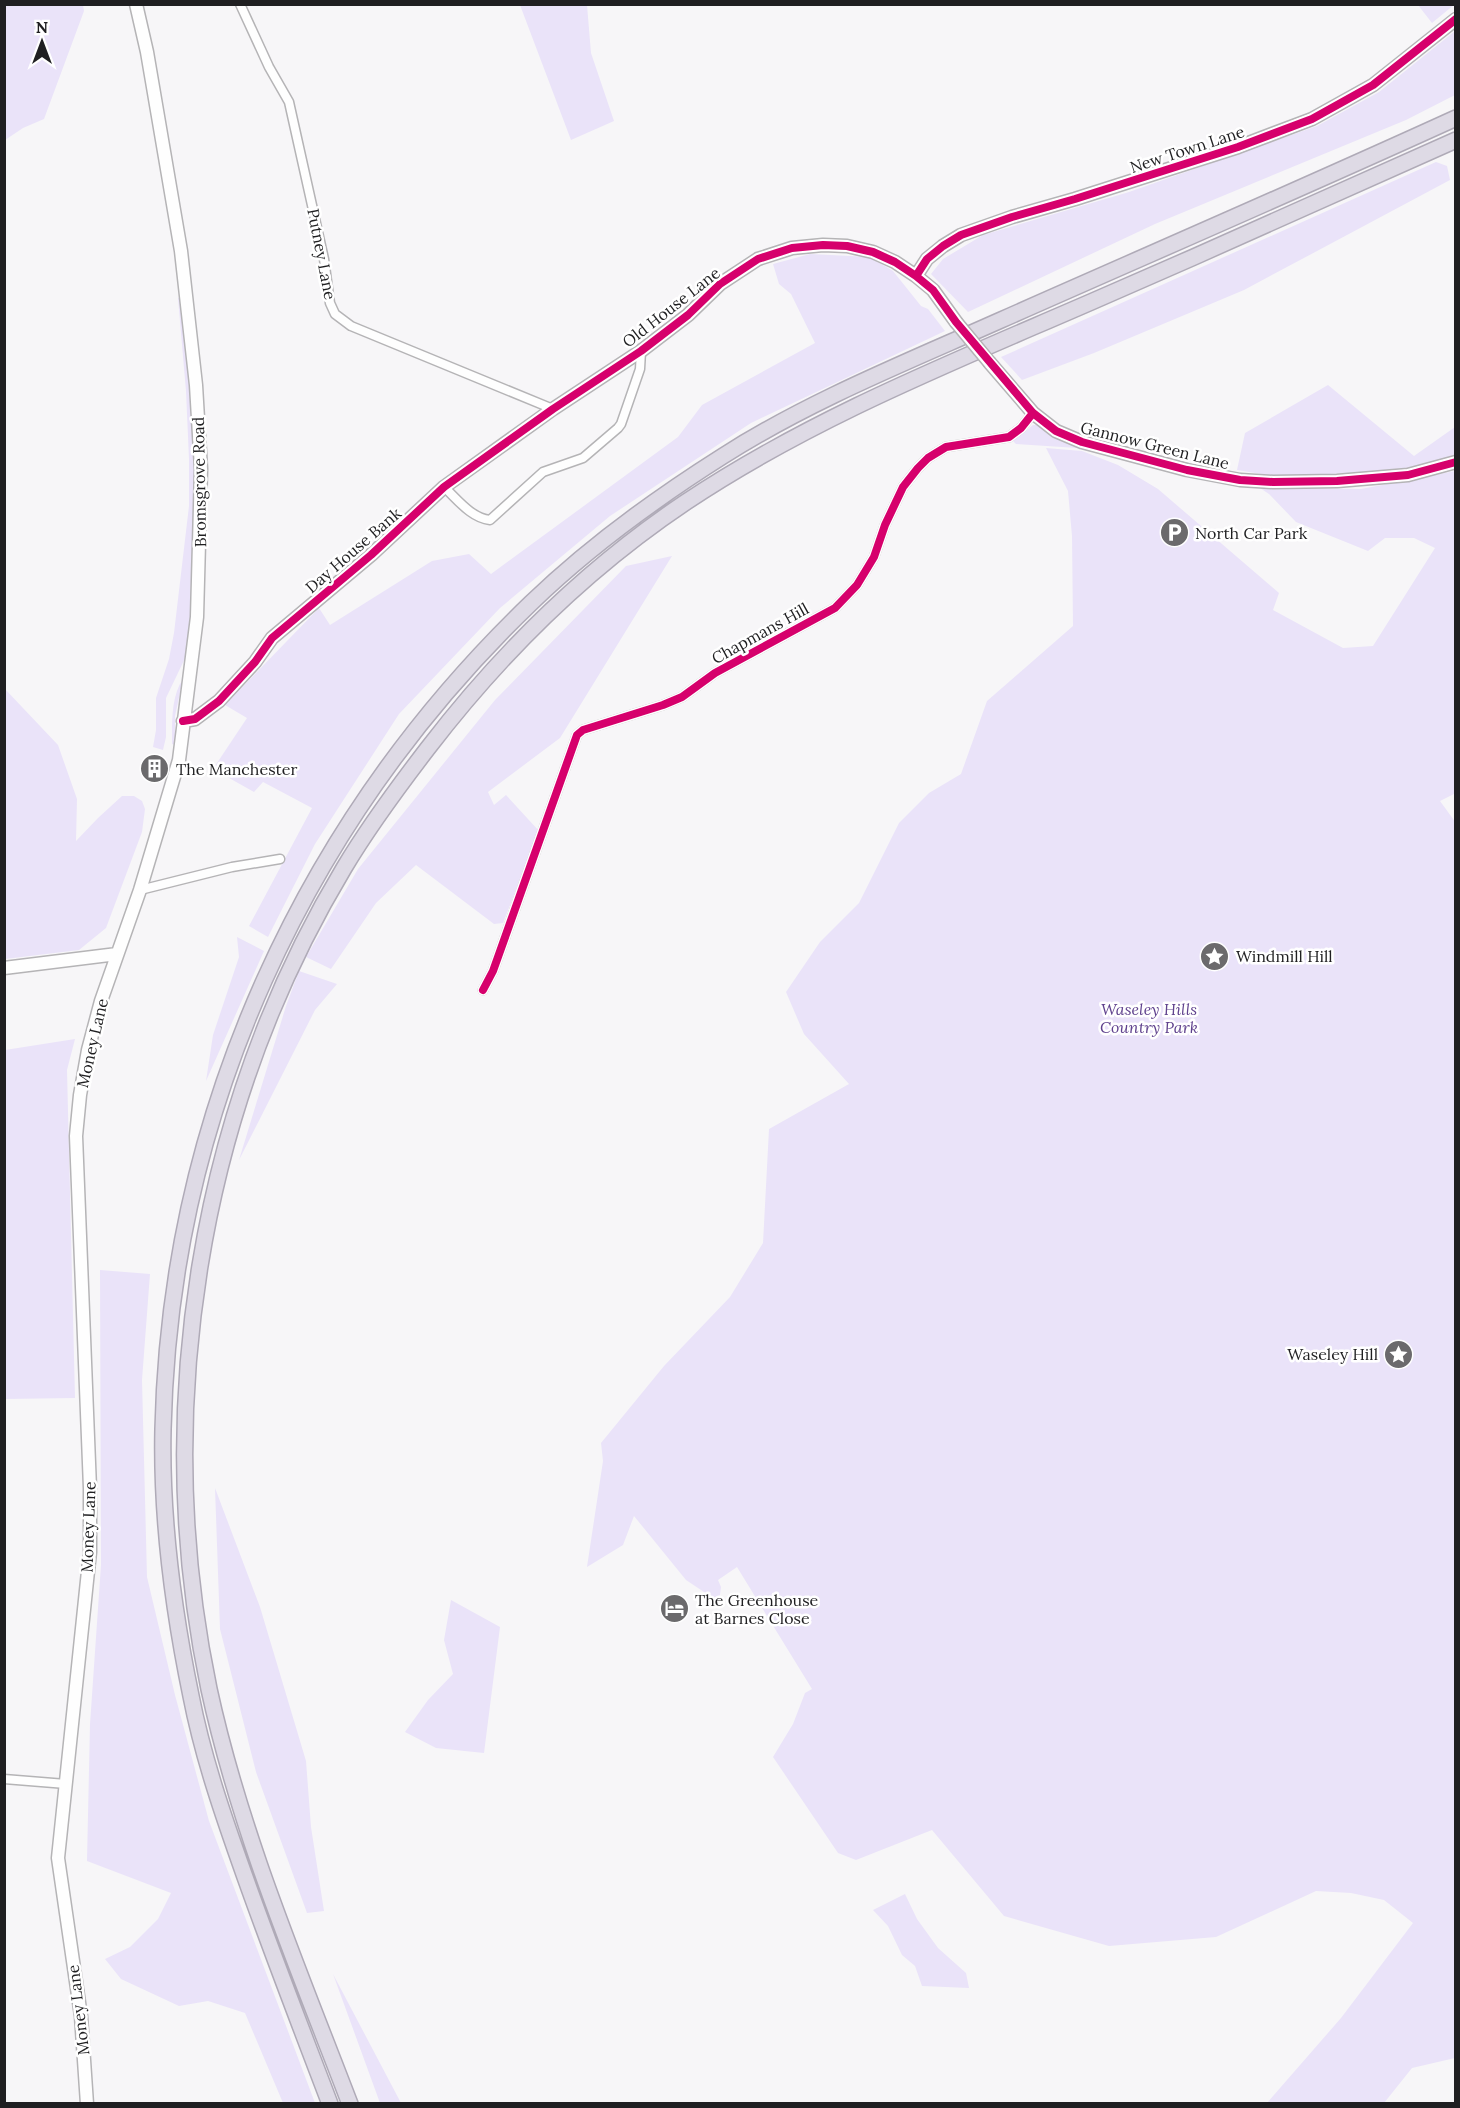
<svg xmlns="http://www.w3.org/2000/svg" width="1460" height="2108" font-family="Lora,serif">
  <rect width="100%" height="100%" fill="#f7f6f8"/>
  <path fill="#eae3f9" d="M 5,4 L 83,5 L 84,11 L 44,119 L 23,128 L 5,140 Z
    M 1455,4 L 1432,23 L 1418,5 L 1418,4 Z
    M 520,5 L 587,5 L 591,53 L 614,121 L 571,140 Z
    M 1455,31 L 1455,95 L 1406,120 L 1155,224 L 968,312 L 931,274 L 943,259 L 983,235 L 1129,192 L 1317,126 L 1379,92 Z
    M 1436,162 L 1447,166 L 1450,180 L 1244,290 L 1094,353 L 1022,380 L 1001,357 Z
    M 810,254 L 870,257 L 893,271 L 921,306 L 928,309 L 945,331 L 751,423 L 610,516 L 500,608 L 399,714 L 315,844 L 268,937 L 249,926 L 312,808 L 263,782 L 254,792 L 222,774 L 216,777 L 209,775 L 247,718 L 225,705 L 319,608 L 330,625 L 432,561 L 469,554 L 491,574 L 678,437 L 702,405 L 815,343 L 791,294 L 779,284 L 773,264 Z
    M 182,297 L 197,469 L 194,575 L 188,652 L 166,698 L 166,737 L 163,750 L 153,747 L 156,730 L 156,698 L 169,659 L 174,633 L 189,506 L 189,459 L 186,391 L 178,298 Z
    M 1328,385 L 1414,456 L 1455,427 L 1455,456 L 1416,469 L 1279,477 L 1237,470 L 1245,433 Z
    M 1033,425 L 1041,425 L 1074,441 L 1077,448 L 1016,444 L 1013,441 Z
    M 1046,448 L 1082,451 L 1118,465 L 1158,489 L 1279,593 L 1273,610 L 1343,648 L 1373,646 L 1435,548 L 1414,538 L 1385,538 L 1368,551 L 1296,522 L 1269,494 L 1260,488 L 1361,489 L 1455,471 L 1456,793 L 1440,801 L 1456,823 L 1455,2058 L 1412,2068 L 1384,2103 L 1267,2103 L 1341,2018 L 1413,1923 L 1384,1900 L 1351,1893 L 1316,1891 L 1216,1937 L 1109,1946 L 1004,1916 L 932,1830 L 856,1860 L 838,1853 L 773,1757 L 793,1724 L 805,1693 L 812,1689 L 737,1567 L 718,1580 L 721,1587 L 719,1602 L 686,1580 L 634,1516 L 623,1545 L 587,1567 L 603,1461 L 601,1443 L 664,1366 L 730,1297 L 763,1243 L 769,1129 L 849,1084 L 804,1034 L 786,992 L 820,942 L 859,903 L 899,823 L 929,793 L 961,774 L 987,701 L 1073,626 L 1072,536 L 1068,491 Z
    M 672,556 L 560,738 L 488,792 L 494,805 L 506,795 L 539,831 L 503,923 L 494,924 L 416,865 L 376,903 L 331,969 L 306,957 L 358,869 L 495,700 L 626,566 Z
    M 183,679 L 175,716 L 175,745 L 172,744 C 172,723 171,696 183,679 Z
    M 5,689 L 58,745 L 77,799 L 76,841 L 98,818 L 122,796 L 134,796 L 142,801 L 145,809 L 142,832 L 106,928 L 79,950 L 5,959 Z
    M 237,937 L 264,951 L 206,1081 L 213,1035 L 239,957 Z
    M 299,971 L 337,984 L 315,1010 L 239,1160 L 286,1006 Z
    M 75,1039 L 67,1070 L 75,1398 L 5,1399 L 5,1050 Z
    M 100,1270 L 150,1274 L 142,1380 L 147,1577 L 175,1695 L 209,1821 L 315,2103 L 283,2103 L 245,2013 L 208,2001 L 179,2006 L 121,1979 L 105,1959 L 130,1947 L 158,1919 L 171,1893 L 87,1861 L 90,1724 L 101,1565 Z
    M 215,1488 L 260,1607 L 306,1761 L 311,1827 L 324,1911 L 307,1913 L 256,1772 L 220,1629 Z
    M 451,1600 L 500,1627 L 484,1753 L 436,1748 L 405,1732 L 428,1700 L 453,1674 L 444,1640 Z
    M 905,1894 L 917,1919 L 938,1948 L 966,1973 L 969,1988 L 922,1986 L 915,1966 L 902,1955 L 888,1926 L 873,1910 Z
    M 333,1974 L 401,2103 L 380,2103 Z"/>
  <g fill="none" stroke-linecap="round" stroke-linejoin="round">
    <defs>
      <path id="street" d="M 240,4 L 269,67 L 289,102 L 324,259 L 330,303 L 335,314 L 351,326 L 553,409
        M 444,487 C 457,499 471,518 490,520 L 543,472 L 583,458 L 618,428 L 621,424 L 640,369 L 641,351
        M 140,890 L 232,867 L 280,859
        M 483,990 L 493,971 L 577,735 L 583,730 L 663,705 L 682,697 L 715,673 L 835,608 L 857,585 L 874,557 L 885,525 L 903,487 L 918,468 L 928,458 L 946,447 L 1009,437 L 1021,428 L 1033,413
        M 4,1779 L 66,1784"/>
      <path id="secondary" d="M 916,276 L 927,259 L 943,246 L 961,235 L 1012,217 L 1075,199 L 1238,147 L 1312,119 L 1373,85 L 1456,19
        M 990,363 L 1033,413 L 1056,431 L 1082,442 L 1187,470 L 1240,480 L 1273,482 L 1337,481 L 1408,475 L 1456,462
        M 183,721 L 195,719 L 219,701 L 255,662 L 272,638 L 371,555 L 444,487 L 553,409 L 641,351 L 688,315 L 720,284 L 758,259 L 792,248 L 823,245 L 847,246 L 873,252 L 895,262 L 916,276 L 933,290 L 956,322
        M 4,968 L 117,954
        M 87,2104 L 81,2016 L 58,1858 L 90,1552 L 90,1488 L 76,1136 L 80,1095 L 88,1050 L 101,1001 L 140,890 L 179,760 L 197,617 L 201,469 L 196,385 L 181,251 L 147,52 L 136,4"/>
      <path id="highway" d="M 330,2104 C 301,2028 272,1953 245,1877 C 224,1818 203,1758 191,1696 C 173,1609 161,1518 163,1429 C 170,1114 304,821 531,603 C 589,547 655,499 723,456 C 809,401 907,362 1001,320 C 1152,253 1305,187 1456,118
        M 350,2104 C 298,1968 240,1832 209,1689 C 151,1412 198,1111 344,868 C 369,826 398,787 428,748 C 501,653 586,569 686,502 C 812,418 953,362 1091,302 C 1213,249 1334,195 1456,140"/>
    </defs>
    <use href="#street" stroke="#b5b4b6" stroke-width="11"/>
    <use href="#secondary" stroke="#b5b4b6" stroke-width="15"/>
    <use href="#highway" stroke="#afaab7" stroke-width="18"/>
    <use href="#street" stroke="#fefefe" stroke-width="8"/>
    <use href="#secondary" stroke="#fefefe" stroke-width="12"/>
    <use href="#highway" stroke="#dedae5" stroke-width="15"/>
    <defs>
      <path id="secondary-bridge" d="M 956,322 L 990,363"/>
    </defs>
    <use href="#secondary-bridge" stroke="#b5b4b6" stroke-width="15" stroke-linecap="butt"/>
    <use href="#secondary-bridge" stroke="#fefefe" stroke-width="12"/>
    <defs>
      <path id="cycleway" d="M 916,276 L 927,259 L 943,246 L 961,235 L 1012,217 L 1075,199 L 1238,147 L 1312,119 L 1373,85 L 1456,19
        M 183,721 L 195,719 L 219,701 L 255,662 L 272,638 L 371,555 L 444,487 L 553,409 L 641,351 L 688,315 L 720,284 L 758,259 L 792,248 L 823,245 L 847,246 L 873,252 L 895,262 L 916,276 L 933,290 L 956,322 L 1033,413 L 1056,431 L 1082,442 L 1187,470 L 1240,480 L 1273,482 L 1337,481 L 1408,475 L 1456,462
        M 483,990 L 493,971 L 577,735 L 583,730 L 663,705 L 682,697 L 715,673 L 835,608 L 857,585 L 874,557 L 885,525 L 903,487 L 918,468 L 928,458 L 946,447 L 1009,437 L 1021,428 L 1033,413"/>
    </defs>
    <use href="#cycleway" stroke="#fff" stroke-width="11"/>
    <use href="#cycleway" stroke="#d6006c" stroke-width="8"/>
  </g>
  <defs>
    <symbol id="parking-disc" viewBox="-11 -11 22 22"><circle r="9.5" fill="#6b6a6c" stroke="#fff"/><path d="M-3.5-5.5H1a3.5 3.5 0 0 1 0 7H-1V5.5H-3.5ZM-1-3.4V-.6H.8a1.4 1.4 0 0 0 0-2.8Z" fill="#fff"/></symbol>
    <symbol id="building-disc" viewBox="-11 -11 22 22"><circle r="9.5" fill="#6b6a6c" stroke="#fff"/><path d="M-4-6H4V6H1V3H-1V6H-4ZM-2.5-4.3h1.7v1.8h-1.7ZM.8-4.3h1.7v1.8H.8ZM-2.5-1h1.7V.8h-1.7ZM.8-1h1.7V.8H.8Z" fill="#fff"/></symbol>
    <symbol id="sight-disc" viewBox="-11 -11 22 22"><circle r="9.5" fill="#6b6a6c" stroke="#fff"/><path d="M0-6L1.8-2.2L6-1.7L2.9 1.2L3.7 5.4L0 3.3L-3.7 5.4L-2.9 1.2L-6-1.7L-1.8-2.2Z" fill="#fff"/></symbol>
    <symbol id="hotel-disc" viewBox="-11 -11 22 22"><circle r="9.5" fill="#6b6a6c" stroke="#fff"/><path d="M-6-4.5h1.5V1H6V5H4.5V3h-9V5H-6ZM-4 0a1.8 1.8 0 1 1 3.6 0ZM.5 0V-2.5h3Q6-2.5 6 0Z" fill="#fff"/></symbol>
  </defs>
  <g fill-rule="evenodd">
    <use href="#parking-disc" x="1158" y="516" width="33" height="33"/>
    <use href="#building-disc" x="138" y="752" width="33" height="33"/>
    <use href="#sight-disc" x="1198" y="940" width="33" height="33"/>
    <use href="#sight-disc" x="1382" y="1338" width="33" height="33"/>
    <use href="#hotel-disc" x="658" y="1592" width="33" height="33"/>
  </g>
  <g text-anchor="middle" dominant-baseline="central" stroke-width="5" stroke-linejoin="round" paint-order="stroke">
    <g font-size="16" fill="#1f1f21" stroke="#fff">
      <text transform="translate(1187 149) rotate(-18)">New Town Lane</text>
      <text transform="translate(322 254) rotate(79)">Putney Lane</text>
      <text transform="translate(671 307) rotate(-38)">Old House Lane</text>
      <text transform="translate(1155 445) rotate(14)">Gannow Green Lane</text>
      <text transform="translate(199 482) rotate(-91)">Bromsgrove Road</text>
      <text transform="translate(353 550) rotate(-41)">Day House Bank</text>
      <text transform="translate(760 633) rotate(-29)">Chapmans Hill</text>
      <text transform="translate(92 1043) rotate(-77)">Money Lane</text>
      <text transform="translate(88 1527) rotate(-88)">Money Lane</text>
      <text transform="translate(78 2010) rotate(-97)">Money Lane</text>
    </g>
    <g font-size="16" fill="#1f1f21" stroke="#fff" text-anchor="start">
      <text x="1195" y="533">North Car Park</text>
      <text x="176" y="769">The Manchester</text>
      <text x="1236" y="956">Windmill Hill</text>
      <text x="1378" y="1354" text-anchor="end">Waseley Hill</text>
      <text x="695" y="1600">The Greenhouse<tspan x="695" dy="18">at Barnes Close</tspan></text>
    </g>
    <g font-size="16" font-style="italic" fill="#5f418d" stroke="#fff">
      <text x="1149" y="1009">Waseley Hills<tspan x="1149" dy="18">Country Park</tspan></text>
    </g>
  </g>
  <rect width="1460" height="2108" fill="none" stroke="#1f1f21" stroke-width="12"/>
  <g transform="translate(42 42)" stroke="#ffffff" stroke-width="4.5" paint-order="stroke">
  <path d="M0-4.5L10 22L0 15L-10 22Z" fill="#1f1f21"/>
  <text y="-9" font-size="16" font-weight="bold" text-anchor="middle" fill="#1f1f21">N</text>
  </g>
</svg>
